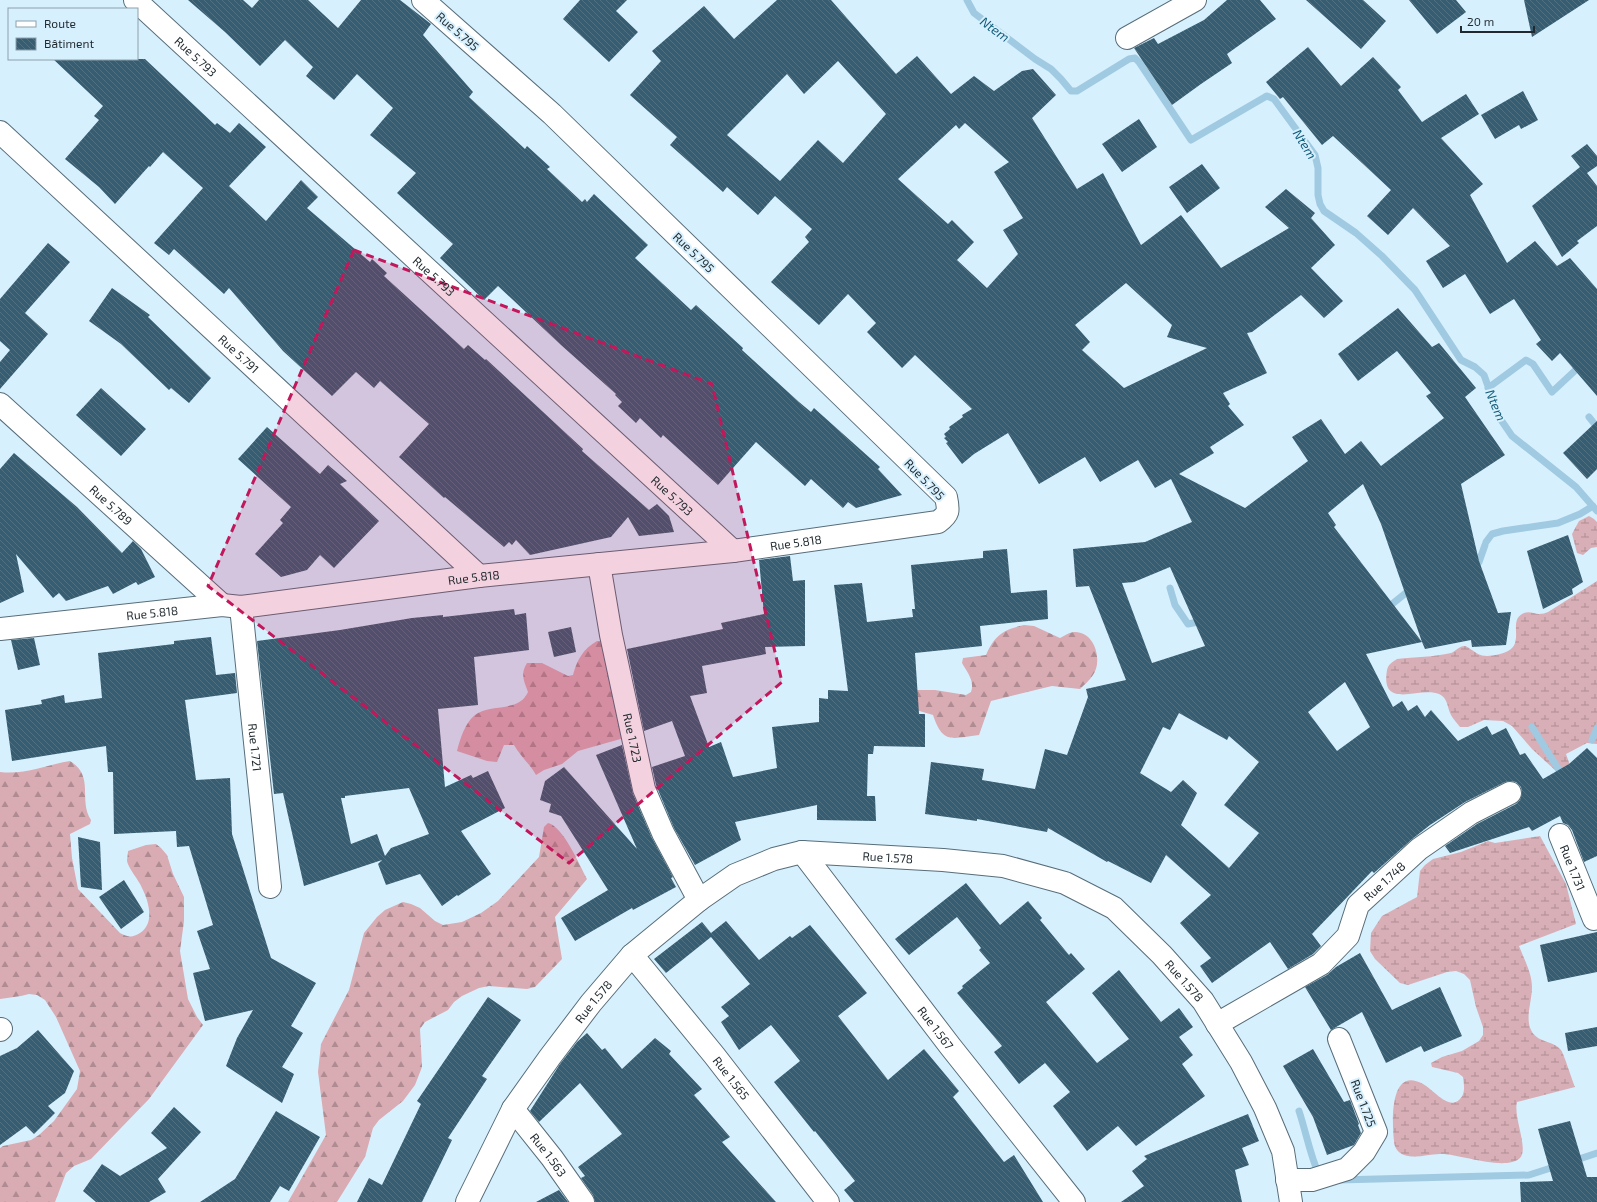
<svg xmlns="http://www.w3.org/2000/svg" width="1597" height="1202" font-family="'Exo 2',sans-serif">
  <defs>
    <pattern id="forest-firs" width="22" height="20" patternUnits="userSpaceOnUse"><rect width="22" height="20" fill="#d9abb3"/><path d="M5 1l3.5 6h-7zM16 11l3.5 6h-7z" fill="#af8b92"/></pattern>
    <pattern id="wetland-marsh" width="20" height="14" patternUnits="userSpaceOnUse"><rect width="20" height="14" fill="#d8afb6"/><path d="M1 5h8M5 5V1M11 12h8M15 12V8" fill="none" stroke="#af8e94"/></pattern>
    <pattern id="building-back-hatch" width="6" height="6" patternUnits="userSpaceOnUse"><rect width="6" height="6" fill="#365d71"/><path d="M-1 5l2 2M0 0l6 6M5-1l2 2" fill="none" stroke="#517181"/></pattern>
  </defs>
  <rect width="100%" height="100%" fill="#d7f0fe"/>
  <path fill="url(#forest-firs)" d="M 1024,625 L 1034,626 L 1060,638 C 1064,636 1070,632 1074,632 C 1095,631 1103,661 1093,675 C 1090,680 1084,685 1080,689 L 1052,686 L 991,701 L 979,735 C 952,738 943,745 933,715 L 906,707 L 913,690 L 935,690 L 966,695 L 971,692 C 975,681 967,672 962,663 L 963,658 L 986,655 C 995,635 1003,630 1024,625 Z
    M 597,641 L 603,641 L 624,738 L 578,751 L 562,764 L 544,770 L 536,775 C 530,764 520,756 514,745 L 504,745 L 497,762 L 487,761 L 457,751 C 460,739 465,723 475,715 C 490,703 519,713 528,692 C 524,681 520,674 527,663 L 542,663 L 568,676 L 573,675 C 577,660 583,649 597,641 Z
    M 70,761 C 95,776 78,800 91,820 L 90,824 L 70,834 L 72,858 L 78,889 L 120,933 C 128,937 132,938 140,933 C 155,923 149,902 142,888 C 139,880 128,868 127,861 C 127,858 128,854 128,851 L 146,845 L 156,844 L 161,848 L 167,855 L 173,874 L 184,897 L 184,921 L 180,951 L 188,999 L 197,1017 L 203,1025 L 149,1099 L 91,1159 L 74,1166 L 66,1173 L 55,1202 L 0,1202 L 0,1148 L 3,1146 L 31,1140 L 39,1135 L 54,1121 L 77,1089 L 80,1071 L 56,1017 L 45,1000 L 37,995 L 29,994 L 21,996 L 0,999 L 0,772 C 25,775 46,765 70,761 Z
    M 548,823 C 563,826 580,866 587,879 L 555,917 L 562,959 L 535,987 L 527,989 L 489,986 L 479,988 L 462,996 L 454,1002 L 448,1010 L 425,1022 L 420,1029 L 422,1067 L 415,1085 L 403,1101 L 379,1120 L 373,1128 L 365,1157 L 337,1202 L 288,1202 L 326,1135 L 318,1072 L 321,1044 L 349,990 L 364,933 L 377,917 L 385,910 L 403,902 L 411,904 L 420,908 L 435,921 L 443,925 L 462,922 L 481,913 L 498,901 L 539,857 L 544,827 Z"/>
  <path fill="url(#wetland-marsh)" d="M 1589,516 L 1594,519 L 1597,522 L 1597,547 L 1591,548 L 1583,555 L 1577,553 L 1572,534 L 1579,521 Z
    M 1597,581 L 1597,744 L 1587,743 L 1566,754 L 1580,793 L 1532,749 L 1512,726 L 1503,721 L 1484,720 L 1468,727 L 1460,727 C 1457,723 1453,719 1451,715 C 1447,707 1448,698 1439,694 C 1420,686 1380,711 1387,670 C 1388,665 1392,662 1397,659 C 1415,657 1434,657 1451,653 C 1456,651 1459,646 1465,646 C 1469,647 1474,652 1478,654 C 1485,658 1500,655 1508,651 C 1525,642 1507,620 1524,613 C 1530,611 1534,614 1539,614 C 1542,614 1546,613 1548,612 Z
    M 1540,836 L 1566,884 L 1576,924 L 1519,946 C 1524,959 1532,973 1532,987 C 1532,1001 1525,1018 1531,1030 C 1537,1043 1553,1040 1561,1050 C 1564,1054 1572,1080 1575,1087 L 1517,1102 C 1513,1117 1529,1149 1520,1158 C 1505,1172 1458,1153 1440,1154 C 1427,1154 1417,1159 1404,1155 C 1398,1153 1394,1147 1394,1141 C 1392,1123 1389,1065 1423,1084 C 1433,1089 1448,1110 1459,1100 C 1466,1094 1464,1085 1463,1077 L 1458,1073 L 1432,1067 L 1431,1063 L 1442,1057 L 1462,1051 L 1479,1041 L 1483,1035 L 1483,1027 L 1476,1007 L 1470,980 L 1464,974 L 1456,971 L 1447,972 L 1408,985 L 1400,983 L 1375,959 L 1370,951 L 1371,933 L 1382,916 L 1417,897 L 1420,871 L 1425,865 L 1433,859 L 1461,852 L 1488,841 L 1495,843 Z"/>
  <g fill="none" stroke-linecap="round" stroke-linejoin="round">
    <path stroke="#a0cae1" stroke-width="7" d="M 967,0 L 974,13 L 1035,59 L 1051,69 L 1061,79 L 1071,91 L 1077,91 L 1129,59 L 1135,58 L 1139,62 L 1191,140 L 1265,97 L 1267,96 L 1274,99 L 1315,155 L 1318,168 L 1318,195 L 1320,204 L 1324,211 L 1356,233 L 1382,256 L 1415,290 L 1461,360 L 1475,367 L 1484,375 L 1499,417 L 1512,436 L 1576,487 L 1597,511
      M 1488,388 L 1526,360 L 1533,364 L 1552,392 L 1581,365
      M 1589,417 L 1597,427
      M 1486,542 L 1492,534 L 1503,531 L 1558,523 L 1580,514 L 1593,506
      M 1474,569 L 1479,562 L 1485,545
      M 1170,588 L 1175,605 L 1188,624 L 1203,621
      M 1386,609 L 1407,592 L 1413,589
      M 1532,727 L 1564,778
      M 1592,740 L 1597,728
      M 1299,1111 C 1306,1132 1310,1155 1319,1175
      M 1573,1161 L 1597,1153
      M 1339,1180 L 1529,1175 L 1557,1166"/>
  </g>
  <path fill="url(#building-back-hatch)" fill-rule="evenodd" d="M 188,0 L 243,0 L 252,8 L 259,0 L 308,0 L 338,28 L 361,0 L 400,0 L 431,24 L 423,35 L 473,92 L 469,97 L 525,149 L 527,146 L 550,167 L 547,169 L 582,202 L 585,199 L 587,202 L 594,194 L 648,245 L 635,258 L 691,310 L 696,305 L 743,348 L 742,350 L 799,402 L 811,412 L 814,408 L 880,467 L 878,469 L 902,495 L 856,508 L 848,502 L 843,508 L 811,479 L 805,486 L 756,442 L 718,485 L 663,435 L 661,438 L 640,418 L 636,423 L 618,406 L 622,402 L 615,395 L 616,394 L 561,345 L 498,286 L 484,300 L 440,258 L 453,244 L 397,193 L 416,173 L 370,135 L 393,108 L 357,74 L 334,100 L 306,76 L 313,67 L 285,40 L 260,66 L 225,32 Z
    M 580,0 L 627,0 L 616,11 L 638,32 L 609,62 L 563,19 Z
    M 777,0 L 831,0 L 896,74 L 917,56 L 951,94 L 974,76 L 994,91 L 1022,71 L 1033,69 L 1056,95 L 1032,118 L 1077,189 L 1103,173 L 1141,245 L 1181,215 L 1221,268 L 1289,228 L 1265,207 L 1286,189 L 1315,213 L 1311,218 L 1335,245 L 1311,268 L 1343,301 L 1324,318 L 1301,295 L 1252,332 L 1247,333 L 1267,373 L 1223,393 L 1230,404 L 1228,406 L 1244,425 L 1210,447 L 1214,453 L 1179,474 L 1245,508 L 1308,461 L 1292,437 L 1321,419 L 1345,454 L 1361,441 L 1381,466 L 1444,418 L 1426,396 L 1431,393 L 1397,351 L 1358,381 L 1338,354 L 1398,308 L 1432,347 L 1439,343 L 1476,388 L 1465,397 L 1505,455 L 1461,484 L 1479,561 L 1498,613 L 1511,612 L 1506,645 L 1472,647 L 1471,640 L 1425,649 L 1422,642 L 1366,654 L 1393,707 L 1402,701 L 1408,711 L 1417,705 L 1425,717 L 1431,710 L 1458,741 L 1487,726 L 1492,735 L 1506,728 L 1520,755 L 1525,753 L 1543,779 L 1569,764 L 1587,748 L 1597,758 L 1597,856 L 1584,862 L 1572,830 L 1568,825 L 1563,823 L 1560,816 L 1532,831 L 1529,827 L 1450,853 L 1445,846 L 1477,824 L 1516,804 L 1520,800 L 1522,793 L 1521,787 L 1516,782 L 1510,781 L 1505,782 L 1465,802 L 1430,825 L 1411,840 L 1374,873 L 1372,871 L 1312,934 L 1321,946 L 1313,954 L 1288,969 L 1270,942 L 1212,983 L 1200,966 L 1211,958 L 1180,923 L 1211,895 L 1166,855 L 1151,883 L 1108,861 L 1107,862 L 1048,828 L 1047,832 L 977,819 L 977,821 L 925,814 L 931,762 L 984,769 L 982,780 L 1035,789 L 1045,749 L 1067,755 L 1088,697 L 1086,689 L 1126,680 L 1089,586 L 1076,587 L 1073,549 L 1145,542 L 1192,522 L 1171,479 L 1155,488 L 1138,460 L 1100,482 L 1085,457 L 1039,484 L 1008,433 L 974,454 L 962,464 L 946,443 L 948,442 L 944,438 L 946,437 L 944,434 L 950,429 L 949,427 L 963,417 L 962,415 L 972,409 L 915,355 L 902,368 L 867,332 L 876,323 L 848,294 L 819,325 L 771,282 L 809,242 L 805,237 L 812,229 L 775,196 L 758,215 L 727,187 L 723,192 L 670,145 L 677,137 L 630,95 L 661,61 L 652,51 L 704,6 L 734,39 ZM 838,61 L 886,114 L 843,163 L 818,140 L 780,181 L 727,135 L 787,74 L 804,94 ZM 965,123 L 1009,162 L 994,172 L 1023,218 L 1003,230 L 1018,254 L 987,288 L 957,260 L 974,242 L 952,220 L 948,224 L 898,179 L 956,125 L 959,129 ZM 1126,283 L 1172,325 L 1167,337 L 1207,348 L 1124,388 L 1082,350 L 1090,342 L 1075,325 ZM 1363,484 L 1381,524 L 1422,642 L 1334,527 L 1336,525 L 1328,513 ZM 1170,567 L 1205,646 L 1152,663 L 1122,583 L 1134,582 ZM 1345,682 L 1370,727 L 1337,751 L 1308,712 ZM 1179,713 L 1227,740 L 1229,736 L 1259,762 L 1224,805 L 1259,833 L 1229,868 L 1181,825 L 1197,793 L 1183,780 L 1171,792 L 1140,773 L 1163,727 L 1170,730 Z
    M 1227,0 L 1260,0 L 1276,19 L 1227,54 L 1232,63 L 1201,84 L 1172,105 L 1134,48 L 1154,38 L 1158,44 L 1204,20 Z
    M 1306,0 L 1363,0 L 1386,21 L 1361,49 Z
    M 1409,0 L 1456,0 L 1466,12 L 1437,34 Z
    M 1524,0 L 1589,0 L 1532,37 Z
    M 1308,47 L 1341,86 L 1373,57 L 1401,87 L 1398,90 L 1422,122 L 1466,94 L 1479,114 L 1441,138 L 1483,184 L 1470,195 L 1507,263 L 1535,241 L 1557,266 L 1570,258 L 1597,289 L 1597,396 L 1560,353 L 1552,361 L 1536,344 L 1541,340 L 1514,299 L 1490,314 L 1465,274 L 1443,288 L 1426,261 L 1450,246 L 1413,208 L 1388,235 L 1367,216 L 1391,190 L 1333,136 L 1322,145 L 1283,97 L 1280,99 L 1266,82 Z
    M 53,59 L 145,59 L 215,125 L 217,123 L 230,133 L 239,123 L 266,147 L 229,186 L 266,221 L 301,180 L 318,197 L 307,208 L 370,262 L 372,259 L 387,273 L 384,276 L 464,349 L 468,345 L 485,360 L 486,359 L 583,449 L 582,451 L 649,510 L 657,504 L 669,516 L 674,532 L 639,536 L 628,517 L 611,537 L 530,555 L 516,540 L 512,545 L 509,542 L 504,547 L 445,497 L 444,498 L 399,457 L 429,424 L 380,381 L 374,388 L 356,372 L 332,396 L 283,351 L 229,288 L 224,294 L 174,249 L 169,255 L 154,243 L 203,188 L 163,152 L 150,167 L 149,166 L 115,204 L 99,187 L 65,159 L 99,120 L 94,116 L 103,106 Z
    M 1523,91 L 1538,120 L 1521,129 L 1519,125 L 1495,139 L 1481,115 Z
    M 1139,119 L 1157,147 L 1122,172 L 1102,144 Z
    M 1587,144 L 1597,156 L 1597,166 L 1587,173 L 1597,186 L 1597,226 L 1577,241 L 1579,243 L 1562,257 L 1532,206 L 1580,167 L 1571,156 Z
    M 1202,164 L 1220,188 L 1187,213 L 1169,187 Z
    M 48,243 L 70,262 L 25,313 L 48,334 L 0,389 L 0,362 L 10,350 L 0,341 L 0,299 Z
    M 112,288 L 150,315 L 148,317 L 211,378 L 189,403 L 171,388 L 169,390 L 121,344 L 89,321 Z
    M 101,388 L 146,429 L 121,456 L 76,415 Z
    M 1597,421 L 1597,469 L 1587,479 L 1563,453 Z
    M 267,427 L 320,474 L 328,465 L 347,481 L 340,484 L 379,521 L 334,568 L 320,555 L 307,570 L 281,577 L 255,554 L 283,523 L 280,520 L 291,507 L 238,459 Z
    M 14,453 L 77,507 L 122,553 L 133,541 L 141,549 L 155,577 L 138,585 L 136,582 L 113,594 L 108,586 L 66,601 L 59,593 L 53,598 L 16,554 L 24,592 L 0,603 L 0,469 Z
    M 1568,535 L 1583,582 L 1572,589 L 1573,594 L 1543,609 L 1527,551 Z
    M 1007,549 L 1011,593 L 1047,590 L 1048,619 L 980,626 L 982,646 L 915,653 L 919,714 L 925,714 L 925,747 L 874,746 L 873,754 L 868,754 L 867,796 L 875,796 L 876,821 L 817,820 L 817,805 L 735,822 L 741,840 L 695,865 L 674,828 L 656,785 L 652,767 L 685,756 L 672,721 L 644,731 L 627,649 L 723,629 L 721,623 L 764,614 L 759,560 L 790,556 L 793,581 L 805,580 L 805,646 L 765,647 L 766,654 L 702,666 L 707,693 L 690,696 L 709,747 L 721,742 L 733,777 L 777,768 L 772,727 L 819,722 L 819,698 L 828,699 L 828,690 L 848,691 L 834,585 L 862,583 L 867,622 L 913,617 L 912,609 L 915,609 L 911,565 L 983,558 L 983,551 Z
    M 514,609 L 515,615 L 526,613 L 529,650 L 474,657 L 478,705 L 438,709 L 445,787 L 471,775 L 473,778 L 488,771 L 505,808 L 461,831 L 491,874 L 458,896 L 457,895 L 442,906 L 420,874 L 386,885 L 378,864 L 382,860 L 304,886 L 283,793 L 274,794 L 257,641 L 340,630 L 412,618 L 443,615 L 443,617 ZM 409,788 L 429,834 L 391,848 L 385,856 L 377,834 L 351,844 L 341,798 L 345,798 L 345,796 Z
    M 571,627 L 576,652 L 554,657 L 548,632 Z
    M 211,637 L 216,675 L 235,673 L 237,693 L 185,700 L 196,780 L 230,778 L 232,834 L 271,958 L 316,983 L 291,1026 L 303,1033 L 282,1067 L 294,1074 L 282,1103 L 226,1066 L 237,1038 L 253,1010 L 205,1021 L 193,973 L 210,969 L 197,931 L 213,925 L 189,846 L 177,847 L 176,831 L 114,834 L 113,772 L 108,772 L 106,746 L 12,761 L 5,710 L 42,704 L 41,700 L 64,695 L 65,703 L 102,698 L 98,653 L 174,644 L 174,641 Z
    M 34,638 L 40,665 L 18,670 L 11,640 Z
    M 622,745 L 633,794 L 652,838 L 673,877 L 671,878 L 676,887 L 633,910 L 632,908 L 575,941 L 561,918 L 608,890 L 561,816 L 549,812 L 551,804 L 540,800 L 545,781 L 564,767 L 637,849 L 596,755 Z
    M 78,837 L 100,842 L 102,890 L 81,887 Z
    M 124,880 L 144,912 L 121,929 L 99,897 Z
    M 966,883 L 1000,925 L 1028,901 L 1042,918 L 1040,920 L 1069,955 L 1071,953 L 1085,969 L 1046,1002 L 1097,1063 L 1129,1039 L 1092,993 L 1119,970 L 1161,1022 L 1179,1008 L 1193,1027 L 1179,1037 L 1193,1055 L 1182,1064 L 1205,1096 L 1136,1146 L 1118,1126 L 1087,1151 L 1053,1106 L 1070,1092 L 1045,1063 L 1019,1084 L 994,1052 L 1002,1046 L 957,993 L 963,988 L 962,986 L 990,963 L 979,950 L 981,948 L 957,917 L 909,955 L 895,939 Z
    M 726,921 L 759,960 L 790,936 L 792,938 L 810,925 L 867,993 L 838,1016 L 888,1080 L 924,1049 L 959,1091 L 953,1097 L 1004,1162 L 1014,1155 L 1043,1202 L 854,1202 L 844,1190 L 855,1181 L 815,1131 L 814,1132 L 774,1082 L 800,1061 L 771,1025 L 739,1050 L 721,1022 L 729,1016 L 721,1007 L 750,984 L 711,937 L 666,973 L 654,959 L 702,922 L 711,933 Z
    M 1597,932 L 1597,972 L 1548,982 L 1540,945 Z
    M 1360,953 L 1392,1010 L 1440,987 L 1462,1036 L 1424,1052 L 1421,1046 L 1386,1063 L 1362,1012 L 1331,1030 L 1305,987 L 1327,975 L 1336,967 Z
    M 488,997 L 521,1020 L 482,1076 L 487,1079 L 448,1138 L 452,1140 L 422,1202 L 357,1202 L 369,1178 L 382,1185 L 421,1104 L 417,1101 Z
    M 1597,1027 L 1597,1046 L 1568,1051 L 1565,1033 Z
    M 38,1030 L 74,1071 L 65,1093 L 48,1106 L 55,1113 L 34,1134 L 26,1126 L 0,1145 L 0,1056 L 17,1048 Z
    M 587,1033 L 602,1050 L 605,1048 L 622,1069 L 655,1038 L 671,1051 L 669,1054 L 702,1089 L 694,1095 L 730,1137 L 722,1142 L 776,1202 L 595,1202 L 593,1195 L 581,1178 L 585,1176 L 578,1167 L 622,1134 L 580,1083 L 539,1122 L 530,1111 L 560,1064 L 577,1042 Z
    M 1313,1049 L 1344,1102 L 1350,1100 L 1359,1124 L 1358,1125 L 1361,1133 L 1354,1145 L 1327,1155 L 1313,1117 L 1283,1066 Z
    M 174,1107 L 201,1132 L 158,1179 L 166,1192 L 149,1202 L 96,1202 L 83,1191 L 102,1164 L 120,1176 L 167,1148 L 151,1133 Z
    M 276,1111 L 320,1137 L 289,1191 L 280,1186 L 270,1202 L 200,1202 L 235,1179 Z
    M 1248,1114 L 1259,1141 L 1242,1148 L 1249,1165 L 1235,1170 L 1242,1202 L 1121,1202 L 1144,1186 L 1132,1171 L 1147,1159 L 1144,1156 Z
    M 1570,1121 L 1587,1177 L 1597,1177 L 1597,1202 L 1521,1202 L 1520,1182 L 1553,1181 L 1538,1129 Z
    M 559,1190 L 568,1202 L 536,1202 Z"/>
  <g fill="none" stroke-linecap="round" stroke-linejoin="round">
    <defs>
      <g id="minor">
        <path id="s1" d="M 135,0 L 733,551"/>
        <path d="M 1127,38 L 1195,0"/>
        <path id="s2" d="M 0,132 L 479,576"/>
        <path id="s3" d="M 0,404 L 222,605"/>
        <path id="s4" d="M 599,564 L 611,635 L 644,789 L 663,833 L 699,900"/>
        <path id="s5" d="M 241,607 L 270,887"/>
        <path id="s6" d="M 0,629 L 222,605 L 241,607 L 479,576 L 733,551 L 938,522 C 949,514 949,511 946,497 L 552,114 L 423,0"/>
        <path id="s7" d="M 1560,835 L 1594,919 L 1597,918"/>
        <path id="s8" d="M 802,852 L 950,1046 L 1074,1202"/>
        <path id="s9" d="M 632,955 L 714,1055 L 828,1202"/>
        <path id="s10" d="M 1217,1024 L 1321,964 L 1348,936 L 1358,905 L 1419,849 L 1471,813 L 1510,793"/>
        <path d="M 0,1030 L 1,1029"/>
        <path id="s11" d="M 513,1109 L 552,1158 L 583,1202"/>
        <path d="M 1287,1180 L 1312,1180 L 1347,1169 L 1364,1152 L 1376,1132 L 1339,1039"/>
        <path id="s12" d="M 467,1202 L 513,1109 L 550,1057 L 591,1003 L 632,955 L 699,900 L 735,875 L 774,859 L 802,852 L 943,860 L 1003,866 L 1065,883 L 1114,908 L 1162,955 L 1203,1001 L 1241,1062 L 1265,1108 L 1283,1151 L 1291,1202"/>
      </g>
    </defs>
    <use href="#minor" stroke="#576d79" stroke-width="24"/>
    <use href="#minor" stroke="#fff" stroke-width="22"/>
  </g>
  <path fill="#c2185b" fill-opacity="0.2" stroke="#c2185b" stroke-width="3" stroke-dasharray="8 5" stroke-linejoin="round" d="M 354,250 L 712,384 L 782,682 L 569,863 L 208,586 Z"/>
  <g text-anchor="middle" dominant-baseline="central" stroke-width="4" stroke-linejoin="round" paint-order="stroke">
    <g font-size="12" fill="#1f292e" stroke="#d7f0fe">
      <text transform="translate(458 31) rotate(41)">Rue 5.795</text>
      <text stroke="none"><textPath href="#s1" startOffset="83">Rue 5.793</textPath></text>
      <text transform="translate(694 252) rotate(44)">Rue 5.795</text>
      <text stroke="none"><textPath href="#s1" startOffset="407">Rue 5.793</textPath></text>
      <text stroke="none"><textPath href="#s2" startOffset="326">Rue 5.791</textPath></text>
      <text transform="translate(925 479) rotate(46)">Rue 5.795</text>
      <text stroke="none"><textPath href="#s1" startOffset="731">Rue 5.793</textPath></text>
      <text stroke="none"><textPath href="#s3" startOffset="150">Rue 5.789</textPath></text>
      <text stroke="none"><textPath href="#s6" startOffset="801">Rue 5.818</textPath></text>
      <text stroke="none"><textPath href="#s6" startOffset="477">Rue 5.818</textPath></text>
      <text stroke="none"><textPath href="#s6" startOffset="153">Rue 5.818</textPath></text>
      <text stroke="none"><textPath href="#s4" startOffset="177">Rue 1.723</textPath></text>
      <text stroke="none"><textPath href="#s5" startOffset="141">Rue 1.721</textPath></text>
      <text stroke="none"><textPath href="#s12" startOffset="586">Rue 1.578</textPath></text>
      <text stroke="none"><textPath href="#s7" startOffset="35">Rue 1.731</textPath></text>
      <text stroke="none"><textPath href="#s10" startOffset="227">Rue 1.748</textPath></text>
      <text stroke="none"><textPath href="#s12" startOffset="922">Rue 1.578</textPath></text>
      <text stroke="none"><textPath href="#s12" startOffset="238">Rue 1.578</textPath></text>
      <text stroke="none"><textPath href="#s8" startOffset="221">Rue 1.567</textPath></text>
      <text stroke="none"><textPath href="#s9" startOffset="158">Rue 1.565</textPath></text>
      <text transform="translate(1364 1103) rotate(69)">Rue 1.725</text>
      <text stroke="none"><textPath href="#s11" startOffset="58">Rue 1.563</textPath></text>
    </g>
    <g font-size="13" font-style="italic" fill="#125d7c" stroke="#d7f0fe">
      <text transform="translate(995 29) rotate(36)">Ntem</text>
      <text transform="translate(1305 144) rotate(58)">Ntem</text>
      <text transform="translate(1496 405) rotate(67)">Ntem</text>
    </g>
  </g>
  <rect x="8" y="8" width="130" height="52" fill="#d7f0fe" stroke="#8da0ab"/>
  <rect x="16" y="21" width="20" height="6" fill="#ffffff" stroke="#8da0ab"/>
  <text x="44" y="28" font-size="12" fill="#1f292e">Route</text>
  <rect x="16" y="38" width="20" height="12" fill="url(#building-back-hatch)" stroke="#8da0ab"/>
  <text x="44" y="48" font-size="12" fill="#1f292e">Bâtiment</text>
  <path d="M1461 26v6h73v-6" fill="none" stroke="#1f292e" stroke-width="2"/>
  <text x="1467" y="26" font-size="12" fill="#1f292e" stroke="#d7f0fe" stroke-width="3" paint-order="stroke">20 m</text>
</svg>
